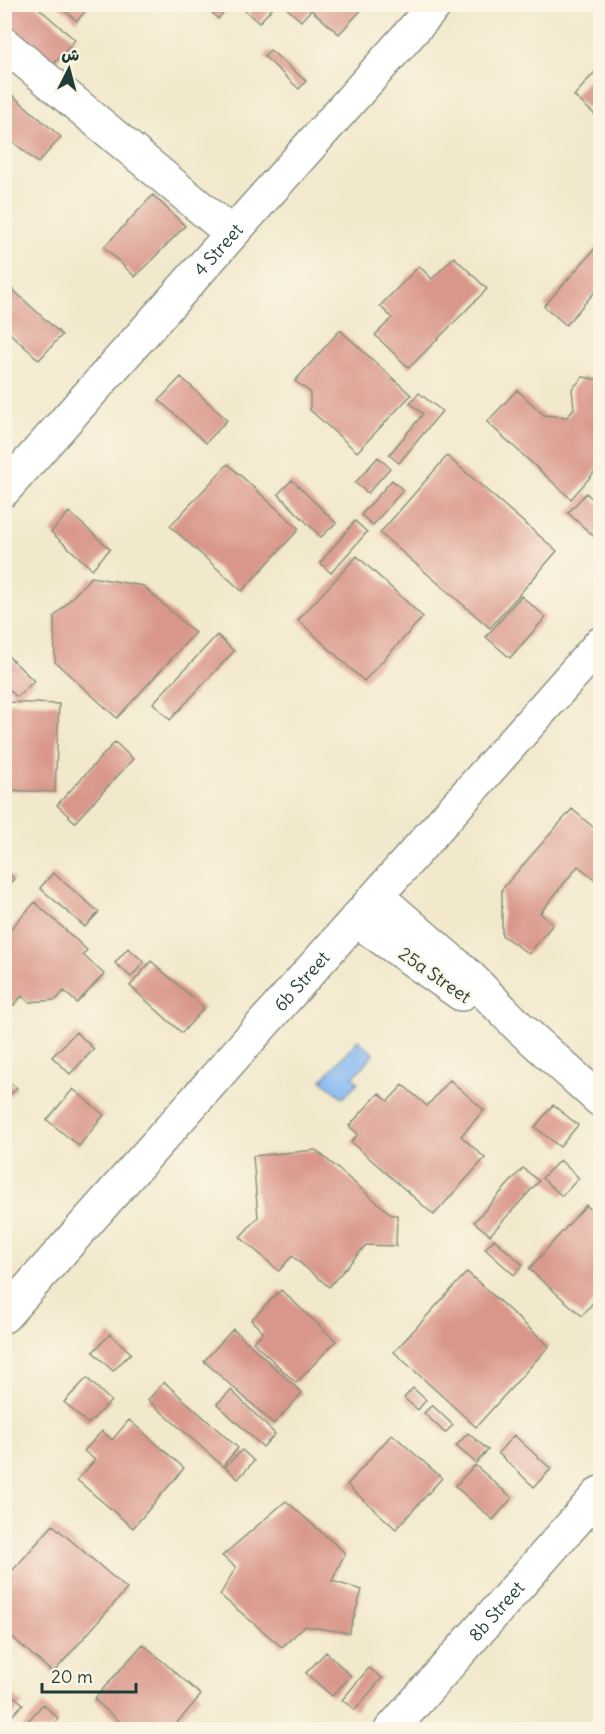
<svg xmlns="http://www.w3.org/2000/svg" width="605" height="1734" font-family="Delius,'Playpen Sans Arabic',sans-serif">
  <rect width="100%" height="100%" fill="#fcf5e5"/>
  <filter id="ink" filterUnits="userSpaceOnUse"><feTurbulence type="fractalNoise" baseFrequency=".0167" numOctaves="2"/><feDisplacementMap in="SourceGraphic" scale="12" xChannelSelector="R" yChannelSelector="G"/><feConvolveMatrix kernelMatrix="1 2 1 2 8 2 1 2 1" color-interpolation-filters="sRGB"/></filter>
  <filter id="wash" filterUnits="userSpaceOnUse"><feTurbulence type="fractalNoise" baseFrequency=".008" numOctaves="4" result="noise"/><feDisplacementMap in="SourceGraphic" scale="24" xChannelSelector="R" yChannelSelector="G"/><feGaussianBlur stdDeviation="1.35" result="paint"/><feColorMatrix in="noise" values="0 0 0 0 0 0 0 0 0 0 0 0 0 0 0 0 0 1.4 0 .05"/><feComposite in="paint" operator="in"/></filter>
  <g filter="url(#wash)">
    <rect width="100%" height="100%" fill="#f2e8cc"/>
    <path fill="#84b8f2" stroke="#527a93" stroke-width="1.5" d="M 358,1040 L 374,1054 L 353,1077 L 358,1082 L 343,1098 L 322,1080 Z"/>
    <g id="blocks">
      <path fill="#d9978b" d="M 4,4 L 34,4 L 75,40 L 53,65 L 4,24 Z
        M 57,4 L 91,4 L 77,21 Z
        M 204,4 L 231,4 L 218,19 Z
        M 247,4 L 276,4 L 259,23 L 243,9 Z
        M 283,5 L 366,5 L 339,34 L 311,10 L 301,21 Z
        M 270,50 L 306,81 L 299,89 L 264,56 Z
        M 600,66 L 600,119 L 574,96 Z
        M 4,88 L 61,137 L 38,163 L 4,134 Z
        M 153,195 L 185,226 L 135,277 L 104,247 Z
        M 600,243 L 600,286 L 566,325 L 544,306 Z
        M 454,257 L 487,289 L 409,368 L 375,335 L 392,318 L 380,306 L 419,266 L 432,279 Z
        M 12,289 L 62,335 L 39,360 L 4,328 L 4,298 Z
        M 340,330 L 411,395 L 357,452 L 310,410 L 310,392 L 295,381 Z
        M 181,377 L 227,420 L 206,443 L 159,400 Z
        M 583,377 L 600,380 L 600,466 L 571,499 L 487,422 L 517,390 L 544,415 L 567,417 L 574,408 L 572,389 Z
        M 419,393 L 442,411 L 399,463 L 389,455 L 423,414 L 410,403 Z
        M 447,456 L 557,551 L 490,628 L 380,533 Z
        M 378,457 L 390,468 L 368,493 L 355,483 Z
        M 228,464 L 299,529 L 242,591 L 170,526 Z
        M 292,480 L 336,523 L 321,537 L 278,494 Z
        M 392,480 L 403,490 L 373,525 L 361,515 Z
        M 586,493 L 600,506 L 600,542 L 568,513 Z
        M 69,512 L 110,549 L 92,569 L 51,532 Z
        M 355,521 L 367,532 L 331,573 L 320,563 Z
        M 357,556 L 423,617 L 364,681 L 298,620 Z
        M 91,577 L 143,586 L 195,633 L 117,718 L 55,662 L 54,617 Z
        M 521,596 L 546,617 L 510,658 L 486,637 Z
        M 217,635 L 234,651 L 170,720 L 153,703 Z
        M 4,652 L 34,681 L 17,697 L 4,685 Z
        M 4,702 L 59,704 L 55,792 L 4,790 Z
        M 115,742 L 133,759 L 75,822 L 57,805 Z
        M 572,809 L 600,833 L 600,874 L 596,880 L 578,866 L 540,913 L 553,924 L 529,954 L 502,935 L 502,889 Z
        M 4,870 L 14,879 L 4,889 Z
        M 53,873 L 99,912 L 85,927 L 40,888 Z
        M 35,902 L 87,950 L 83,955 L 104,974 L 77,1003 L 64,991 L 56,1000 L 29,1002 L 22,996 L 13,1006 L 4,999 L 4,936 Z
        M 128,948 L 144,962 L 131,977 L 115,963 Z
        M 151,961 L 204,1008 L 182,1033 L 130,986 Z
        M 76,1032 L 94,1049 L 70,1074 L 52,1057 Z
        M 4,1077 L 17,1088 L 4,1101 Z
        M 450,1080 L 484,1110 L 461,1136 L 485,1158 L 434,1215 L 351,1142 L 358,1134 L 349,1126 L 379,1093 L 388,1101 L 403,1085 L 427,1106 Z
        M 73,1089 L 104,1115 L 79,1146 L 47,1120 Z
        M 553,1105 L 578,1125 L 560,1147 L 535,1127 Z
        M 316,1150 L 392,1215 L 397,1215 L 396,1246 L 366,1245 L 329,1287 L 292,1256 L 279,1271 L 240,1237 L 258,1217 L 253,1156 Z
        M 560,1160 L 579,1178 L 562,1196 L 542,1178 Z
        M 523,1168 L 539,1181 L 490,1235 L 474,1222 Z
        M 586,1205 L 600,1218 L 600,1294 L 582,1316 L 529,1269 Z
        M 494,1239 L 523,1265 L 514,1275 L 485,1249 Z
        M 467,1272 L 549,1346 L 476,1427 L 394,1352 Z
        M 281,1290 L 336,1341 L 296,1383 L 253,1342 L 263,1332 L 251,1320 Z
        M 233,1329 L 302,1393 L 274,1424 L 204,1361 Z
        M 110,1334 L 131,1353 L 113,1371 L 93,1352 Z
        M 87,1378 L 111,1401 L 88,1424 L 64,1402 Z
        M 164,1382 L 238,1448 L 223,1466 L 148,1400 Z
        M 413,1388 L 426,1400 L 418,1410 L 404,1398 Z
        M 231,1390 L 275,1434 L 263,1447 L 217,1404 Z
        M 432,1405 L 453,1425 L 445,1433 L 424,1413 Z
        M 129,1420 L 184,1468 L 133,1528 L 77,1480 L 95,1460 L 84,1451 L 102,1431 L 112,1440 Z
        M 468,1433 L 488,1450 L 476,1463 L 456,1446 Z
        M 392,1434 L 442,1478 L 396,1529 L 347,1485 Z
        M 514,1435 L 551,1469 L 534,1487 L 498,1453 Z
        M 242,1450 L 254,1461 L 238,1479 L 225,1467 Z
        M 475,1465 L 512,1498 L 493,1520 L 455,1486 Z
        M 286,1501 L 345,1553 L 332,1581 L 362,1590 L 349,1633 L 305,1626 L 282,1647 L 220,1595 L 236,1567 L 222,1556 Z
        M 53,1525 L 127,1589 L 53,1673 L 4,1630 L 4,1580 Z
        M 143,1644 L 201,1695 L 171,1730 L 129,1730 L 94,1699 Z
        M 326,1652 L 351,1676 L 332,1696 L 306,1673 Z
        M 369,1668 L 382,1678 L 355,1710 L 342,1700 Z
        M 4,1687 L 23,1704 L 4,1724 Z
        M 43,1704 L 59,1719 L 49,1730 L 20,1730 Z"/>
    </g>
  </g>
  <g filter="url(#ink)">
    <use href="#blocks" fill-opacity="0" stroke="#889280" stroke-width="1.5"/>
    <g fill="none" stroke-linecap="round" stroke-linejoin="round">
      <defs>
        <g id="minor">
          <path d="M 4,44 L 231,233"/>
          <path id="s1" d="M 4,490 L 436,4"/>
          <path d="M 377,896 L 469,976 L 518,1026 L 600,1100"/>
          <path d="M 356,920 L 461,994"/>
          <path id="s2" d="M 4,1316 L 600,644"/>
          <path id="s3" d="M 391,1730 L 600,1493"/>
        </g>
      </defs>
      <use href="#minor" stroke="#889280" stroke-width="36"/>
      <use href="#minor" stroke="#fff" stroke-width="33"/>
    </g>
  </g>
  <g text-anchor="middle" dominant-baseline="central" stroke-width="4.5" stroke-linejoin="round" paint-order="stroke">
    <g font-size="18" fill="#1f3d34" stroke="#fcf5e5">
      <text stroke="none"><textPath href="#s1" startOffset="322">4 Street</textPath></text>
      <text transform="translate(435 975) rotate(35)">25a Street</text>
      <text stroke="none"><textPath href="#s2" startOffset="448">6b Street</textPath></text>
      <text stroke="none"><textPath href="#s3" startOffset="159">8b Street</textPath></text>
    </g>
  </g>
  <rect width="605" height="1734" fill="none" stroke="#fcf5e5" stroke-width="24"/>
  <g transform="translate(69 69) rotate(6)" stroke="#fcf5e5" stroke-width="4.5" paint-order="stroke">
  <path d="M0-4.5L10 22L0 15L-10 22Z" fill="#1f3d34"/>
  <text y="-9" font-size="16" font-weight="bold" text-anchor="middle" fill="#1f3d34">ش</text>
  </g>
  <path d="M42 1683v9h94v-9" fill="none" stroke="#1f3d34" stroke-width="3"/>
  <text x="51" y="1683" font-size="18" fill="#1f3d34" stroke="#fcf5e5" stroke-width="4.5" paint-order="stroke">20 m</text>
</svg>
